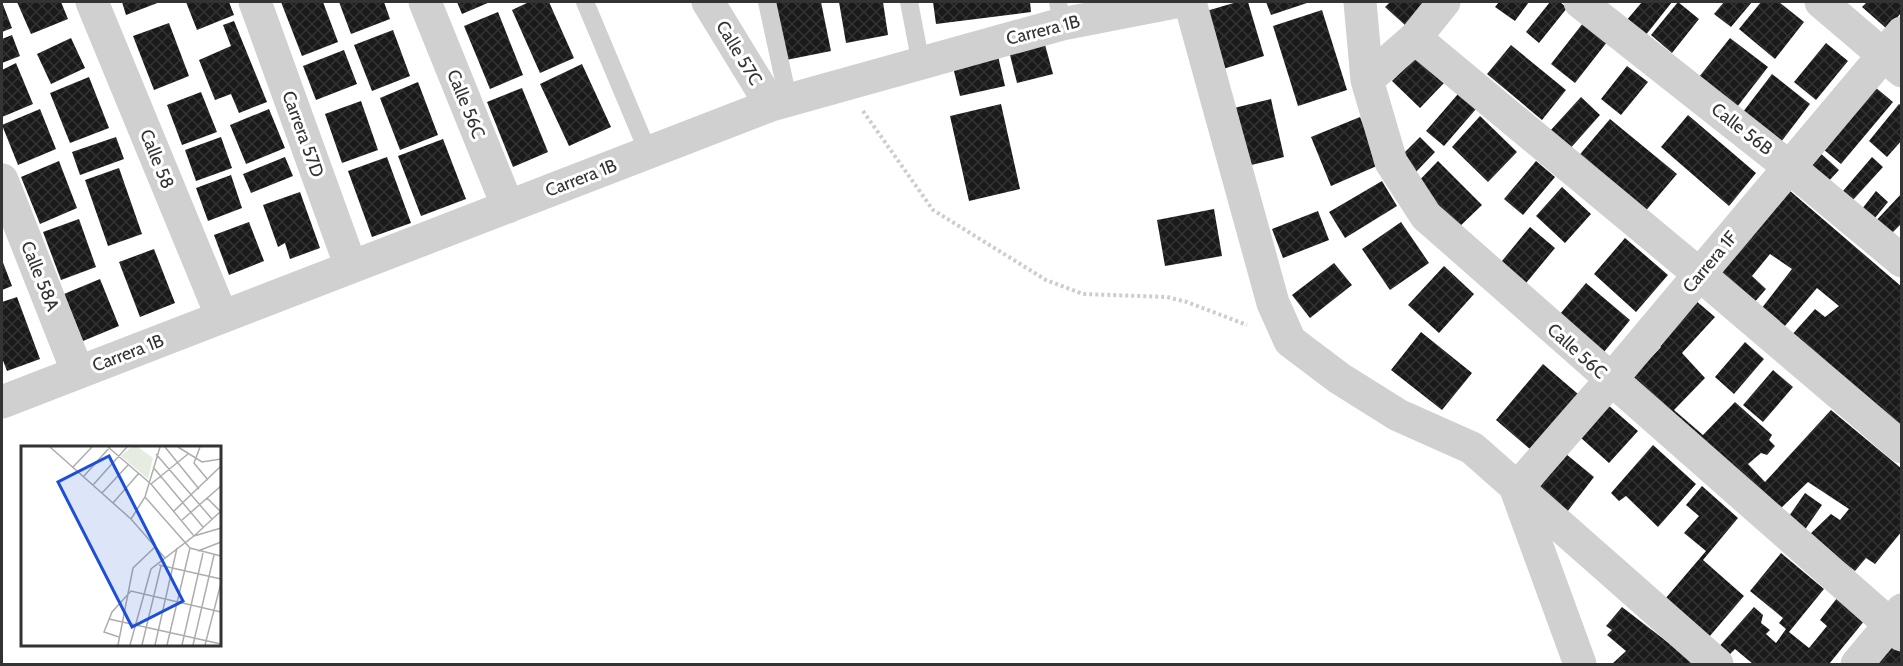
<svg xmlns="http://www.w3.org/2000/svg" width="1903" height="666" font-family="Cabin,sans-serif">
  <defs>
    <pattern id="building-cross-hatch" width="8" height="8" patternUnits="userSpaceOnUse" patternTransform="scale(1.5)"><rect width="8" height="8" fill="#1a1a1a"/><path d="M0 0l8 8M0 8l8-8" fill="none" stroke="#333"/></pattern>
  </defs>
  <rect width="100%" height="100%" fill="#fff"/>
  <path fill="url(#building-cross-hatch)" d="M 2,2 L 12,28 L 2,32 Z
    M 17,2 L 61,2 L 68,19 L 31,34 Z
    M 122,2 L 160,2 L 126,15 Z
    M 186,2 L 229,2 L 234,15 L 197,30 Z
    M 281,2 L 323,2 L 338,42 L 302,56 Z
    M 339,2 L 384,2 L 390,19 L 351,34 Z
    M 457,2 L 490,2 L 462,14 Z
    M 529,2 L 549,2 L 574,58 L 540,73 L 512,10 Z
    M 774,2 L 821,2 L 831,51 L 786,60 Z
    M 839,2 L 883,2 L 888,35 L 846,43 Z
    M 933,2 L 1030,2 L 1031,12 L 936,24 Z
    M 1237,2 L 1248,2 L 1264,56 L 1220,70 L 1203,12 Z
    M 1266,2 L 1310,2 L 1271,15 Z
    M 1390,2 L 1425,2 L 1405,25 L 1385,7 Z
    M 1499,2 L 1529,2 L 1515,21 L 1495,7 Z
    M 1550,2 L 1560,2 L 1567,8 L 1539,43 L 1526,32 Z
    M 1642,2 L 1672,2 L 1645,36 L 1626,21 Z
    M 1678,2 L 1699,19 L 1672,53 L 1651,35 Z
    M 1724,2 L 1752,2 L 1731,27 L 1714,14 Z
    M 1761,2 L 1779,2 L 1804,22 L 1775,59 L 1739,29 Z
    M 1867,2 L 1902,2 L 1902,12 L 1887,29 L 1862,7 Z
    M 1322,10 L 1347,90 L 1298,106 L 1273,26 Z
    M 498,12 L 523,75 L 490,89 L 464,26 Z
    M 234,21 L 267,102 L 239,113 L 231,94 L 215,100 L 199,60 L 231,46 L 223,25 Z
    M 169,23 L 189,76 L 154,90 L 133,36 Z
    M 1583,23 L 1607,42 L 1575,83 L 1551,64 Z
    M 393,30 L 410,76 L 372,91 L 354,45 Z
    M 12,35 L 20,56 L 2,63 L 2,39 Z
    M 71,38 L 85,68 L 51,84 L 37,54 Z
    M 1730,38 L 1768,67 L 1737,107 L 1699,77 Z
    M 1044,41 L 1053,74 L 1017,83 L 1009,51 Z
    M 1826,43 L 1848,61 L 1816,100 L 1794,82 Z
    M 1511,45 L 1566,90 L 1542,120 L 1487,74 Z
    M 344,50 L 357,84 L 316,100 L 303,66 Z
    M 998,56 L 1005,86 L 960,96 L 953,67 Z
    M 1416,57 L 1444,83 L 1420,108 L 1392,81 Z
    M 16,63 L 33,104 L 2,117 L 2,70 Z
    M 582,64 L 611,127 L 569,146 L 540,84 Z
    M 1627,66 L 1648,82 L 1621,115 L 1601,99 Z
    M 1772,74 L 1810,104 L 1781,142 L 1743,112 Z
    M 89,77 L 109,128 L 70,143 L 50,93 Z
    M 418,82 L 438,135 L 400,150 L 380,98 Z
    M 1875,87 L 1893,102 L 1841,164 L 1823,149 Z
    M 522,88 L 548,152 L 513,167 L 487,102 Z
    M 201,92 L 217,132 L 182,145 L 167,105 Z
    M 1458,94 L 1476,109 L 1444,146 L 1426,131 Z
    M 1581,97 L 1600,115 L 1568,151 L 1549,132 Z
    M 1271,99 L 1284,157 L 1243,167 L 1230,109 Z
    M 361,101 L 378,150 L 342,163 L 325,114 Z
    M 1001,104 L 1020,189 L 969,201 L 950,116 Z
    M 1899,104 L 1902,106 L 1902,140 L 1887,157 L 1869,141 Z
    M 40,109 L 56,149 L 18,165 L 2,125 Z
    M 269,109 L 285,148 L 246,164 L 230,125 Z
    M 1688,115 L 1756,173 L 1729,206 L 1661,147 Z
    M 1480,116 L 1517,152 L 1488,182 L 1452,147 Z
    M 1360,117 L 1379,165 L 1331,186 L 1311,137 Z
    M 1610,119 L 1677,174 L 1643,214 L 1576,159 Z
    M 116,137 L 124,159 L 80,175 L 72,152 Z
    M 221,137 L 232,168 L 196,181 L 185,150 Z
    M 1420,137 L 1435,152 L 1415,173 L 1399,158 Z
    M 443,139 L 466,199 L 421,216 L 398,156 Z
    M 1817,150 L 1839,170 L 1826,184 L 1804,164 Z
    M 285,157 L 293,176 L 251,193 L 243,174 Z
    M 387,157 L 411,223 L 372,237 L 348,171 Z
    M 1872,157 L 1883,167 L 1853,200 L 1843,191 Z
    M 59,161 L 77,208 L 40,224 L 21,177 Z
    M 1438,161 L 1482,205 L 1456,230 L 1413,187 Z
    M 1536,161 L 1555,177 L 1523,215 L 1504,199 Z
    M 119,168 L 142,234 L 108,246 L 85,180 Z
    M 231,175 L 242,208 L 208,221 L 196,188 Z
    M 1382,181 L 1397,206 L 1345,238 L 1329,212 Z
    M 1562,187 L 1591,214 L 1565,243 L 1536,216 Z
    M 1789,190 L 1902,287 L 1902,435 L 1790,337 L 1815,309 L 1825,317 L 1839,306 L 1817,288 L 1779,333 L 1758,313 L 1792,269 L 1770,254 L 1752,276 L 1766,289 L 1753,304 L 1718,272 Z
    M 1876,191 L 1888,202 L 1870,224 L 1858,214 Z
    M 300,192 L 320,248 L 290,259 L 285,243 L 278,247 L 263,205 Z
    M 1902,193 L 1902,223 L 1887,238 L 1872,225 Z
    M 1214,209 L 1222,256 L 1165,266 L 1157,220 Z
    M 1318,211 L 1329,240 L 1283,258 L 1272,229 Z
    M 79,219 L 96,267 L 61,280 L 43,232 Z
    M 249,222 L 264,261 L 229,275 L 214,235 Z
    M 1401,222 L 1429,263 L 1390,290 L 1362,249 Z
    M 1530,227 L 1555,248 L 1522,288 L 1497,267 Z
    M 1625,238 L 1668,275 L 1636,312 L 1594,274 Z
    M 154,249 L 175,303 L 140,317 L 119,262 Z
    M 2,260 L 12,286 L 2,290 Z
    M 1334,263 L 1352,285 L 1310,318 L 1292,295 Z
    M 1444,266 L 1474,294 L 1439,333 L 1408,305 Z
    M 100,279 L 119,326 L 83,341 L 64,294 Z
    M 1586,283 L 1630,320 L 1600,357 L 1555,320 Z
    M 17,297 L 40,359 L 7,371 L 2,358 L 2,302 Z
    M 1695,300 L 1715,317 L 1682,353 L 1705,378 L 1674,410 L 1703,435 L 1735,402 L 1772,435 L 1769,440 L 1775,446 L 1767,455 L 1761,453 L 1748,464 L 1765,482 L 1831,410 L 1902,469 L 1902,531 L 1875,564 L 1866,558 L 1855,571 L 1808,536 L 1831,514 L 1840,520 L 1849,509 L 1808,482 L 1780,509 L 1624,377 L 1645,364 L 1661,347 L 1656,343 Z
    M 1421,332 L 1472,373 L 1442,410 L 1391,370 Z
    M 1745,342 L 1764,359 L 1734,394 L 1715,377 Z
    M 1543,364 L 1578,394 L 1531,450 L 1496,420 Z
    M 1773,370 L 1793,387 L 1763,422 L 1743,405 Z
    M 1608,405 L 1638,431 L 1609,463 L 1580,437 Z
    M 1653,445 L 1696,484 L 1658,527 L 1626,496 L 1619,501 L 1611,493 Z
    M 1566,454 L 1594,477 L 1567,512 L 1538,489 Z
    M 1702,486 L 1738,518 L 1703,560 L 1744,596 L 1709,637 L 1665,599 L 1706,551 L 1684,533 L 1699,516 L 1686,505 Z
    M 1805,493 L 1822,505 L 1804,531 L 1787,519 Z
    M 1781,553 L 1824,589 L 1789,632 L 1809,648 L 1827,626 L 1820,620 L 1837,598 L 1865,620 L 1829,664 L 1753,664 L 1735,649 L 1726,658 L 1716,650 L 1754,607 L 1763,615 L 1761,623 L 1770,630 L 1766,634 L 1776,643 L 1786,629 L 1779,623 L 1783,618 L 1750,591 Z
    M 1622,607 L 1696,664 L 1612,664 L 1626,651 L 1607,635 L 1612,630 L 1606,626 Z
    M 1894,645 L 1902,652 L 1902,664 L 1877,664 Z"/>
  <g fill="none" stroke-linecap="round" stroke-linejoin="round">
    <path stroke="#cdcdcd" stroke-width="4" stroke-dasharray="3 3" stroke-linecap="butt" d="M 863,111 L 933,210 L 1046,280 L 1083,294 L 1167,297 L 1187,302 L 1247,325"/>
    <path stroke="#d0d0d0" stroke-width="18" d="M 585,2 L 648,152
      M 767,2 L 788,99
      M 909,2 L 921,64
      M 1058,2 L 1062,24"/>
    <path stroke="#d0d0d0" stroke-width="33" d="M 92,2 L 222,317
      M 255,2 L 351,267
      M 425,2 L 508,207
      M 708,2 L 771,105
      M 1190,2 L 1273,303 L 1290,341 L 1339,378 L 1398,415 L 1472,448 L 1717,664
      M 1360,2 L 1367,80 L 1391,162 L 1426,216 L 1902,635
      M 1580,2 L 1789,167 L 1902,261
      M 1821,2 L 1902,71
      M 1415,38 L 1699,274 L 1902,447
      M 1367,80 L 1415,38 L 1444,2
      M 2,180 L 78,373
      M 2,402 L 771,105 L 1062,24 L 1175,2
      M 1580,664 L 1516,489 L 1610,381 L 1902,33
      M 1857,664 L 1902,610"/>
  </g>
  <g text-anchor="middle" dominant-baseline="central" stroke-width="6" stroke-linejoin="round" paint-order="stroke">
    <g font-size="18" fill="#333" stroke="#fff">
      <text transform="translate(1043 30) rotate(-14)">Carrera 1B</text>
      <text transform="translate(739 53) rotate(59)">Calle 57C</text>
      <text transform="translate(466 104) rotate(68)">Calle 56C</text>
      <text transform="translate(1742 129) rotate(38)">Calle 56B</text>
      <text transform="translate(303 134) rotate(70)">Carrera 57D</text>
      <text transform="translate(157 159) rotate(68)">Calle 58</text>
      <text transform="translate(581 178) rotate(-21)">Carrera 1B</text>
      <text transform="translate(1710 262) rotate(-50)">Carrera 1F</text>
      <text transform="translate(40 276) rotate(68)">Calle 58A</text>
      <text transform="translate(1577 351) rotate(42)">Calle 56C</text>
      <text transform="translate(128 353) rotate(-21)">Carrera 1B</text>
    </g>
  </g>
  <g transform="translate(21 446)">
    <rect width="200" height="200" fill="#fff"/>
    <path d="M 110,1 L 117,1 L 132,12 L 127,33 L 100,10 Z" fill="#e6ecdf"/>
    <path fill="none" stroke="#adadad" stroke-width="1.5" d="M 29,1 L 110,73 L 144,112M 87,1 L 130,38 L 173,90 L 200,65M 144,1 L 178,43M 157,1 L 181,16 L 200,13M 179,1 L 173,17 L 187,34M 135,8 L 191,73M 52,21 L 71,1M 132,21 L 182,81M 63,30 L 89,1M 130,38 L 167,8M 72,39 L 106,1M 81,47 L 108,18M 124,51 L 169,102 L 200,110M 186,52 L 199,65M 92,57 L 118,27M 153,65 L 200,20M 110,73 L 124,51 L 139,1M 161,74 L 200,40M 177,105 L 200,96M 138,119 L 200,133M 88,173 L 200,198M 98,191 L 83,186 L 91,166 L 110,145 L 200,166M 97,199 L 112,122 L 134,101M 109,199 L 130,123 L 173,90 L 200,82M 121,199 L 140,120M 134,199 L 156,102M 146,199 L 169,102M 161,199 L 182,107M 172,199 L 193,109M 184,199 L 200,137"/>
    <path fill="#1d4ed8" fill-opacity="0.15" stroke="#1d4ed8" stroke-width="3" d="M 88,10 L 162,155 L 111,181 L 37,36 Z"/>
    <rect width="200" height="200" fill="none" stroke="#333" stroke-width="3"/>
  </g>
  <rect width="1903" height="666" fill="none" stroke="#333333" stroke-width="6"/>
</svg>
